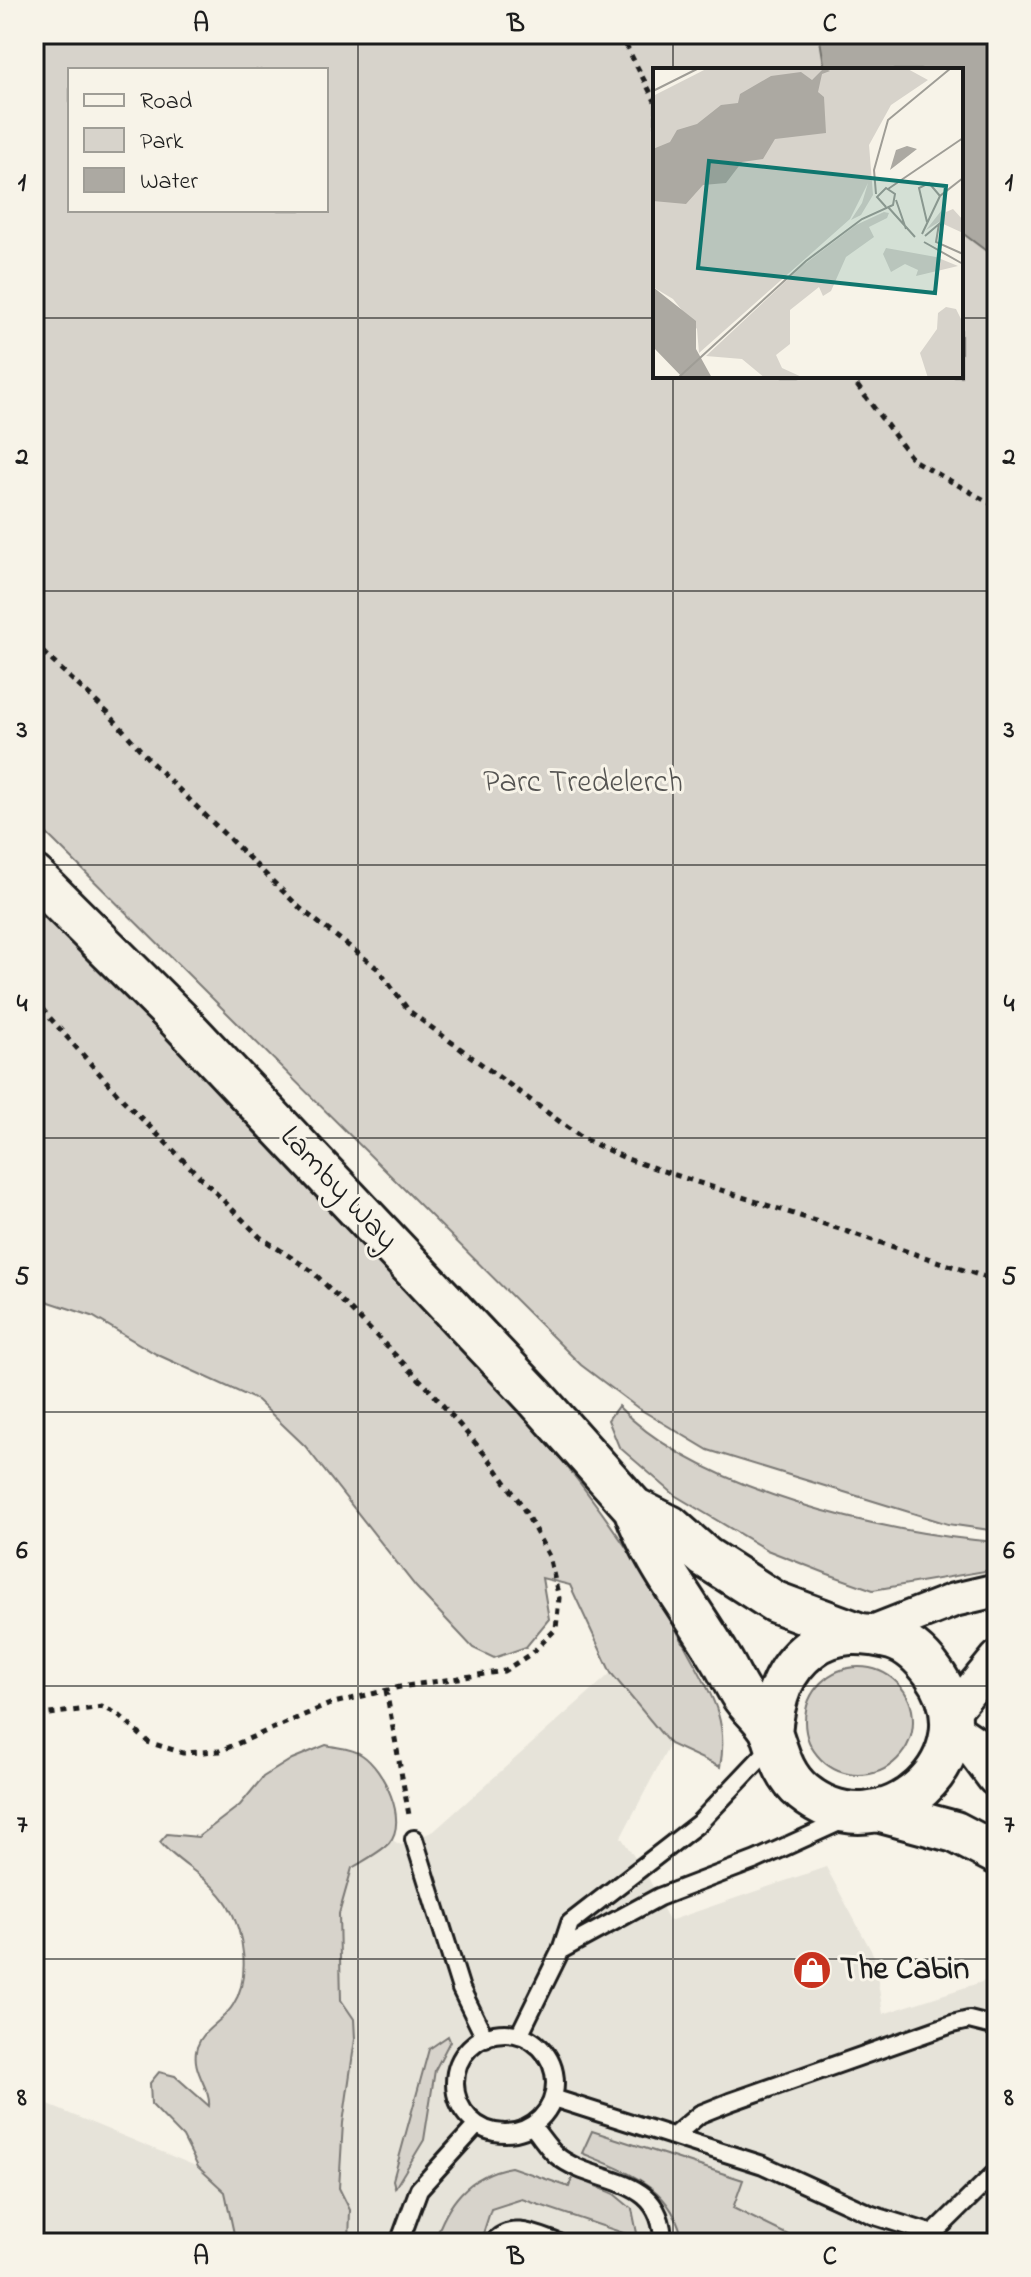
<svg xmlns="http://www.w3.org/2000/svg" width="1031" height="2277" font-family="'Indie Flower',sans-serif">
  <rect width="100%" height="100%" fill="#f7f3e8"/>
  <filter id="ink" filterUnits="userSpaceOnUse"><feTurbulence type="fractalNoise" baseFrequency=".0125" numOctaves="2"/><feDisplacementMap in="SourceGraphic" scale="16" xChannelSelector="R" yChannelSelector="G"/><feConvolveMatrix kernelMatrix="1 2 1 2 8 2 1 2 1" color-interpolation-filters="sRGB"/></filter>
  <g filter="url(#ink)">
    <path fill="#e6e3d9" d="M 611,1673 L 670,1744 L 621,1837 L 649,1879 L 669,1921 L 826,1867 L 874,1956 L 883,2014 L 997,1977 L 997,2243 L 336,2243 L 339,1914 L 348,1876 L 385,1836 L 401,1845 L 434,1831 Z
      M 34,2099 L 198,2167 L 225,2192 L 236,2243 L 34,2243 Z"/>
    <path fill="#d7d3cb" stroke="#7a7874" stroke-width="2" fill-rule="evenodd" d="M 34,34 L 997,34 L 997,1531 L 948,1524 L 708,1450 L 638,1408 L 581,1365 L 34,821 ZM 70,70 L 326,70 L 326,210 L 70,210 ZM 655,70 L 961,70 L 961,376 L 655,376 Z
      M 34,906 C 135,1002 230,1103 327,1204 C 461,1345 592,1469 684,1644 C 707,1688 730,1716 720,1767 L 670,1744 L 611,1673 L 570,1585 L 542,1578 L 549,1619 L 526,1647 L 494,1658 L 473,1648 L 416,1587 L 305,1446 L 257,1400 L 156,1354 L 92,1316 L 34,1297 Z
      M 618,1406 C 699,1491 883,1533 997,1542 L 997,1569 L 873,1590 L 828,1574 L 767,1550 L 676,1496 L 619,1447 L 608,1420 Z
      M805 1721a54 54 0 1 1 108 0a54 54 0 1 1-108 0Z
      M 326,1745 C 337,1748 352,1748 362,1755 C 383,1769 409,1820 389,1843 C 381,1852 363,1861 352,1868 L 339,1914 L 341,2000 L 354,2019 L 355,2039 L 343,2123 L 339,2188 L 350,2210 L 349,2243 L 236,2243 L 225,2192 L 198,2167 L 183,2137 L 151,2104 L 150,2083 L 159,2072 L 175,2076 L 209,2106 C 211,2088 190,2070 197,2047 C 204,2027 223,2022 233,2005 C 251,1977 244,1933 228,1905 C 212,1878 179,1865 160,1842 L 167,1834 L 198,1837 L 240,1805 L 263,1777 L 292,1759 Z
      M 448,2036 L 450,2041 L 435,2070 L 424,2140 L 395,2188 L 393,2180 L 429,2049 Z
      M 592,2131 L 743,2180 L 733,2208 L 790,2236 L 786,2243 L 683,2243 C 675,2188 628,2172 582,2153 Z
      M 511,2167 L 569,2187 L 573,2176 L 614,2194 L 632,2209 L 638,2238 L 522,2199 L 491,2209 L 480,2243 L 434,2243 C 447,2203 468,2175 511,2167 Z"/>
    <path fill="#aca9a2" stroke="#72716c" stroke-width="2" d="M 819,34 L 997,34 L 997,259 L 961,232 L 961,70 L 825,70 Z"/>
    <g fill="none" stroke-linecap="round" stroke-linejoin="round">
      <defs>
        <path id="service" d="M 414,1839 L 461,1989 L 485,2038
          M 561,1950 L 659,1897 L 756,1860 L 846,1819
          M455 2083a50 50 0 1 1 100 0a50 50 0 1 1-100 0Z
          M 519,2035 L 561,1950 L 570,1923 L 699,1823 L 773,1745
          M 553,2098 L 763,2165 L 872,2215 L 933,2234 L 943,2243
          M 532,2126 C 540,2135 547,2147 556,2155 C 594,2187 663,2172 663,2243
          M 675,2135 L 700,2114 L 730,2102 L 952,2024 L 969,2020 L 997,2027
          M 933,2234 L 997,2171
          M 399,2243 L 419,2189 L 477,2125
          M 493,2243 C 510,2221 538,2236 559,2243"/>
        <path id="minor" d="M 870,1633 L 954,1600 L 997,1590
          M 951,1714 L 997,1658"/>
        <path id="tertiary" d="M 34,876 L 178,1019 L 534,1396 L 634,1508 L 670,1526 L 705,1557 L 775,1602 L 858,1633
          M 634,1508 C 653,1562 689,1605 718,1654 C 727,1667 733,1683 742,1696 C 750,1708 766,1720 772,1734 C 779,1755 784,1776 803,1792 C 884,1858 995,1754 933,1672 C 923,1658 909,1644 892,1639 C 864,1632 835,1630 811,1648 C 782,1670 774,1699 771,1733
          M 951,1731 L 976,1748 L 997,1776
          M 881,1812 L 955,1832 L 997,1854"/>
      </defs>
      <use href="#service" stroke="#1c1c1c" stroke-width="22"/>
      <use href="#minor" stroke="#1c1c1c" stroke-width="38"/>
      <use href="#tertiary" stroke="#1c1c1c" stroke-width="46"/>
      <path stroke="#1c1c1c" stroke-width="5" stroke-dasharray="6 6" stroke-linecap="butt" d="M 620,34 L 655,101
        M 850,376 L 913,460 L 997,507
        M 34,644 L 108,713 L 152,763 L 301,909 L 377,968 L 409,1011 L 582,1138 L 627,1159 L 997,1281
        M 34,1000 L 123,1100 L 260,1237 L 312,1271 L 428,1388 L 489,1459 L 521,1504 L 549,1556 L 559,1598 L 556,1629 L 532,1653 L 504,1671 L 400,1687 L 330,1704 L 220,1751 L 183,1753 L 148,1742 L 118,1714 L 102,1707 L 34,1716
        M 386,1690 L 409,1815"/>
      <use href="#service" stroke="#f7f3e8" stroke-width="16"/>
      <use href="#minor" stroke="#f7f3e8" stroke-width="32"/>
      <use href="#tertiary" stroke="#f7f3e8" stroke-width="40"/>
    </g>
  </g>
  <path fill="none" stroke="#1c1c1c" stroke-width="2" stroke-opacity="0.55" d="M 358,34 L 358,2243M 673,34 L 673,70M 34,318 L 655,318M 961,318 L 997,318M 673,376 L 673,2243M 34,591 L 997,591M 34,865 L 997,865M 34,1138 L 997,1138M 34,1412 L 997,1412M 34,1686 L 997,1686M 34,1959 L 997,1959"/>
  <defs>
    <symbol id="shop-disc" viewBox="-11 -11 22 22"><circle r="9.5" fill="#c8321e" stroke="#f7f3e8"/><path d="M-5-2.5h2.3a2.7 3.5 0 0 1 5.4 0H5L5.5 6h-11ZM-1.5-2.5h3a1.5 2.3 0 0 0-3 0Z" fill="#fff"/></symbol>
  </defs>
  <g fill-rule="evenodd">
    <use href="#shop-disc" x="790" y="1948" width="44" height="44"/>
  </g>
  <g text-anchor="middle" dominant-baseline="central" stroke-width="6" stroke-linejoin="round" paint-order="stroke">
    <g font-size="32" fill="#545351" stroke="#f7f3e8">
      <text x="583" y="783">Parc Tredelerch</text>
    </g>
    <g font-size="32" fill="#1c1c1c" stroke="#f7f3e8">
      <text transform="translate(338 1189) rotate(47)">Lamby Way</text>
    </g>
    <g font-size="32" font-weight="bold" fill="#1c1c1c" stroke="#f7f3e8" text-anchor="start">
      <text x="840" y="1970">The Cabin</text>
    </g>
  </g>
  <g transform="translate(653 68)">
    <rect width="310" height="310" fill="#f7f3e8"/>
    <path d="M 55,0 L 253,0 L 275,12 L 238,37 L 216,77 L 220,127 L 208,147 L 198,152 L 209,135 L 215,115 L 197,151 L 46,285 L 44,261 L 20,231 L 0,219 L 0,28 ZM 292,138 L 293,144 L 300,141 L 310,152 L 310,165 L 286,154 L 273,162 ZM 231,144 L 236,145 L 234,150 L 216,159 L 221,169 L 193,189 L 178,223 L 170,228 L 166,219 L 137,242 L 137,276 L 123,287 L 129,300 L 151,310 L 112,310 L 89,291 L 53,288 L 149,198 L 203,157 ZM 233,180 L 283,189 L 305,198 L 263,208 L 265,202 L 252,196 L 238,204 L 230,186 ZM 293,239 L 303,241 L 310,255 L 310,310 L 275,310 L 267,285 L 284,261 L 285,245 Z" fill="#d7d3cb"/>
    <path d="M 171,0 L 177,3 L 169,6 L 165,24 L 171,29 L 173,65 L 122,71 L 110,91 L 89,94 L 73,115 L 50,117 L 33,136 L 0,133 L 0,81 L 17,74 L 24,62 L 44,56 L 68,37 L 85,35 L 87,26 L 118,8 L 148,4 L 159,12 ZM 254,78 L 264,81 L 237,102 L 243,82 ZM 0,219 L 43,253 L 43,281 L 59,310 L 30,310 L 0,279 Z" fill="#aca9a2"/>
    <path fill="none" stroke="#9f9d96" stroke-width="2" d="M 0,23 L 46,0M 235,121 L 310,70M 223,126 L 221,102 L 235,52 L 298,0M 243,132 L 253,161M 235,139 L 262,169M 274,154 L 266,120 L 276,115 L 287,128M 269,166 L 287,128 L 310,110M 272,168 L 286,156 L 283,174 L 310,186M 271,174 L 310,196M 25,310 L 153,193 L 209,151 L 240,137 L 242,126 L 233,120 L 224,129 L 233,139"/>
    <path fill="#0f766e" fill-opacity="0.15" stroke="#0f766e" stroke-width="4" d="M 56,93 L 293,118 L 282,225 L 45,200 Z"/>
    <rect width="310" height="310" fill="none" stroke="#1c1c1c" stroke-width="4"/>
  </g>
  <rect width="1031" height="2277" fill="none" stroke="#f7f3e8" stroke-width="88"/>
  <rect x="68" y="68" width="260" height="144" fill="#f7f3e8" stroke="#9f9d96" stroke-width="2"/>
  <rect x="84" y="94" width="40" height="12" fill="#f7f3e8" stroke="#9f9d96" stroke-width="2"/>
  <text x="140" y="108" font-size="24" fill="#1c1c1c">Road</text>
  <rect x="84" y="128" width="40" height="24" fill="#d7d3cb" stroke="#9f9d96" stroke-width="2"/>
  <text x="140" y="148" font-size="24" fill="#1c1c1c">Park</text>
  <rect x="84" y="168" width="40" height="24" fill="#aca9a2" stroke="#9f9d96" stroke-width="2"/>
  <text x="140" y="188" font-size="24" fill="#1c1c1c">Water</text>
  <rect x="44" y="44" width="943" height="2189" fill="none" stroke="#1c1c1c" stroke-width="3"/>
  <g font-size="26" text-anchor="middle" font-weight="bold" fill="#1c1c1c">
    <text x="201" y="31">A</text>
    <text x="516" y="31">B</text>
    <text x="830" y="31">C</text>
    <text x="22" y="190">1</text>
    <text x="1009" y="190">1</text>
    <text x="22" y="464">2</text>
    <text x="1009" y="464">2</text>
    <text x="22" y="737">3</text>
    <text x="1009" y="737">3</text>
    <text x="22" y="1011">4</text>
    <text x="1009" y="1011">4</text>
    <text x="22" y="1284">5</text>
    <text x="1009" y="1284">5</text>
    <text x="22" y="1558">6</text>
    <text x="1009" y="1558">6</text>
    <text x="22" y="1832">7</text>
    <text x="1009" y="1832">7</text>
    <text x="22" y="2105">8</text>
    <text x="1009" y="2105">8</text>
    <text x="201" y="2264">A</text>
    <text x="516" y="2264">B</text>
    <text x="830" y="2264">C</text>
  </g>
</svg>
